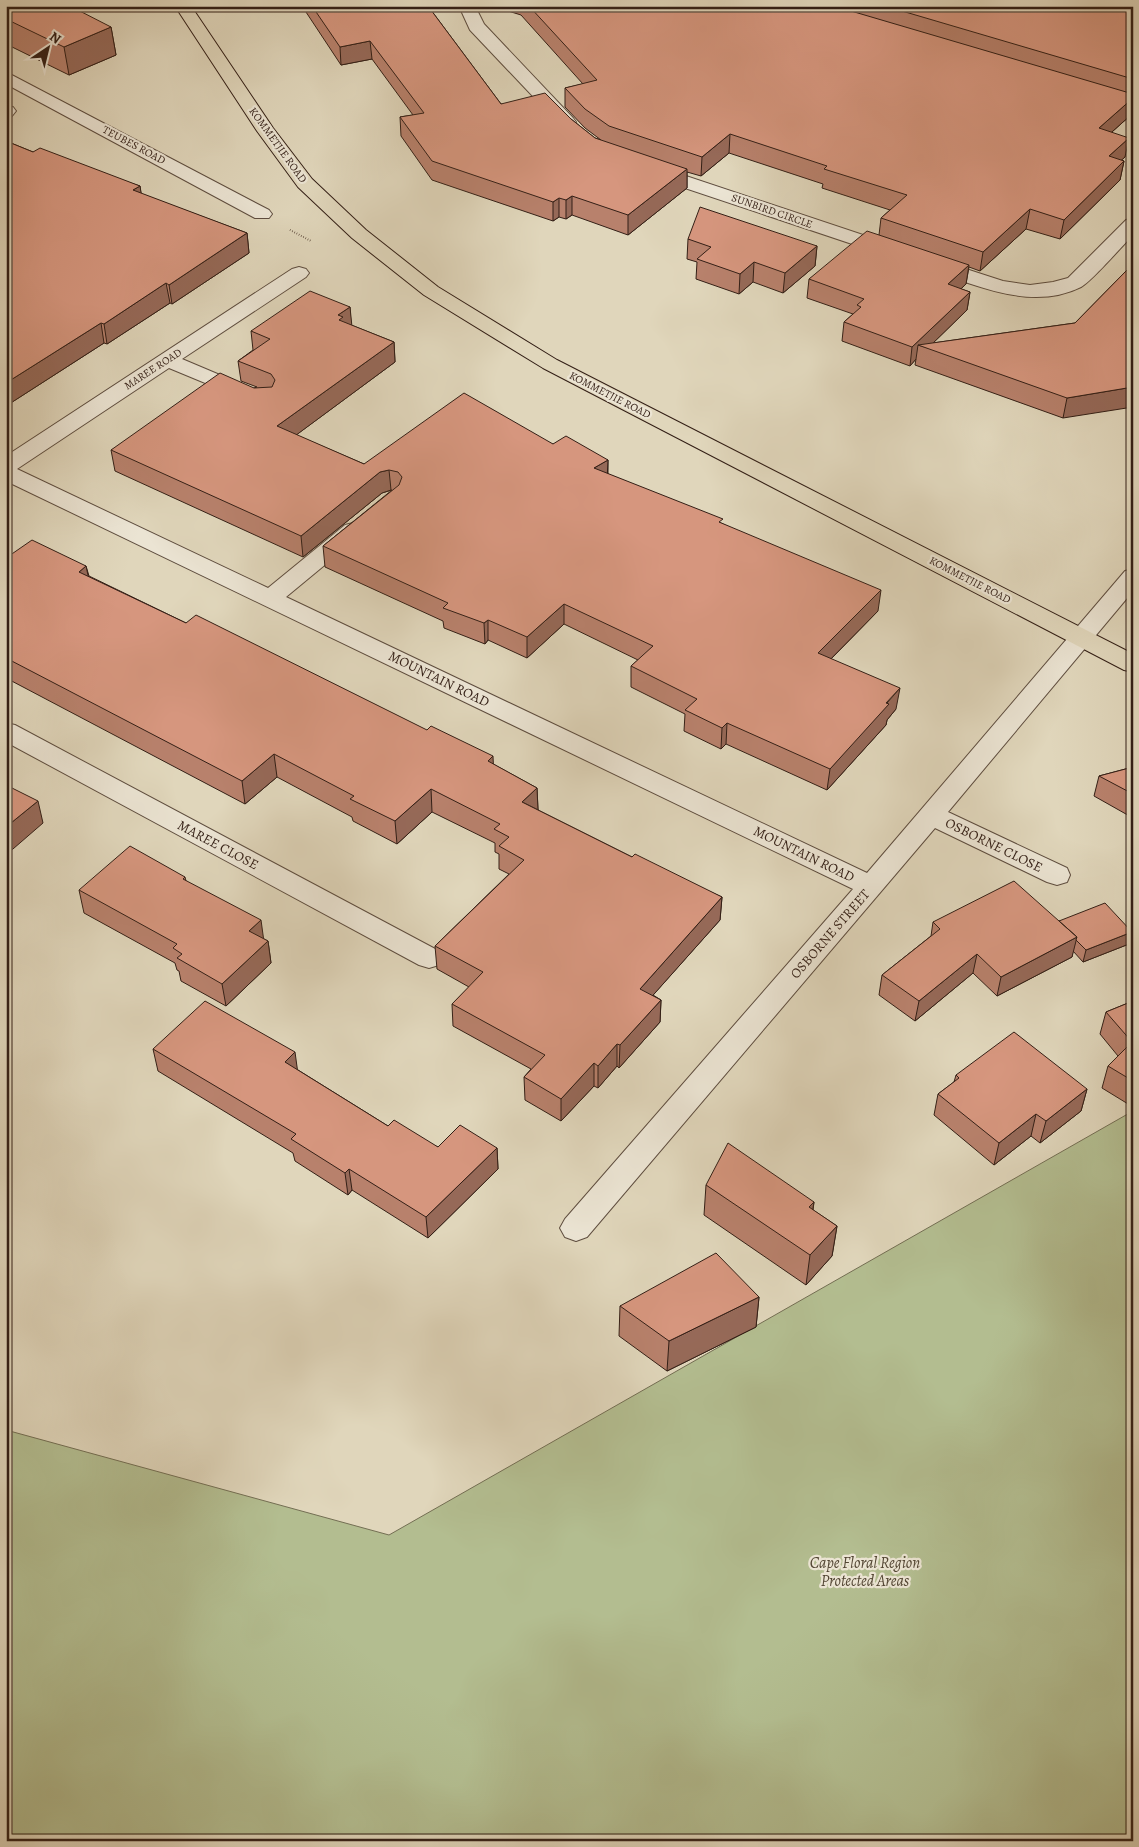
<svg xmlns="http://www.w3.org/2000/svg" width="1139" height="1847" font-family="Alegreya,serif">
  <rect width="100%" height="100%" fill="#e0d6bb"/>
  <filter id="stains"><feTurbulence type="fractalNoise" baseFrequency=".004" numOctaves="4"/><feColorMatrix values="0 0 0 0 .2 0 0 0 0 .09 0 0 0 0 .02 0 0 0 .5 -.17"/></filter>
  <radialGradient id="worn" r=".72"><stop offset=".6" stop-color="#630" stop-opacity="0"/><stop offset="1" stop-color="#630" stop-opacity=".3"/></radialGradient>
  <path fill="#b3bd90" stroke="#736e53" d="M 1133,1111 L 1133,1841 L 6,1841 L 6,1430 L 389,1535 Z"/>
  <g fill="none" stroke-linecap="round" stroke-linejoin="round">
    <defs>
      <path id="minor" d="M 459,6 L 475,6 L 484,24 L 573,118 L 576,122 L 573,126 L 561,126 L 470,30 Z
        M 6,72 L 269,210 L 272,214 L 269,218 L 255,218 L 6,84 Z
        M 6,106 L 13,107 L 16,111 L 12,116 L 6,117 Z
        M 650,164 L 899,247 L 902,251 L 899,255 L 885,255 L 643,174 L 641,170 L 643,166 Z
        M 1133,218 L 1133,235 C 1122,246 1092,281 1081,287 C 1031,312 973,284 925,268 L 922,264 L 925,260 L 932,258 L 1003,281 L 1030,285 L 1053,282 L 1068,278 L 1126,220 Z
        M 299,267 L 306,269 L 309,273 L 306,277 L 182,359 L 253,389 L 257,393 L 253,397 L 246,399 L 239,397 L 169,368 L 17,469 L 268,588 L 345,525 L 353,523 L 361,525 L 364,530 L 361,535 L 286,597 L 867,873 L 1125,571 L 1133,569 L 1133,591 L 948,812 L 1067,868 L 1070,875 L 1067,882 L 1057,885 L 1047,882 L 935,828 L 587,1237 L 576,1241 L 565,1237 L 560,1228 L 565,1219 L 853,889 L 6,481 L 6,456 L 292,269 Z
        M 6,723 L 15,725 L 439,951 L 443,958 L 439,965 L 429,968 L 419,965 L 6,742 Z"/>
      <path id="major" d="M 175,6 L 191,6 L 273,128 L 312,179 L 366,230 L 438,287 L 557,360 L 1133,654 L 1133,672 L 1124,670 L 543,368 L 424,295 L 352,238 L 298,187 L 257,131 Z"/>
    </defs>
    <use href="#minor" stroke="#5e4d3f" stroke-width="2"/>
    <use href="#major" stroke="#331f16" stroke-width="2"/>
    <path stroke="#331f16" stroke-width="2" stroke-dasharray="0.5 2" stroke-linecap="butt" d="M 290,230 L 311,241"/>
    <use href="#minor" fill="#ebe4d3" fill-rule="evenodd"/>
    <use href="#major" fill="#e0d6bb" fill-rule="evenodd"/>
  </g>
  <path fill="#b8816c" stroke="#331f16" d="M 6,6 L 111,27 L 116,55 L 69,75 L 6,44 Z
    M 302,6 L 428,6 L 501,104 L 571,119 L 595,138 L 601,140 L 585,128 L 565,107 L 565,88 L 583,84 L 521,15 L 492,6 L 1133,6 L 1133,111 L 1132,114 L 1112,132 L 1125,157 L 1121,160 L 1124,161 L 1120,180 L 1060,239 L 1026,229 L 980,271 L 969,267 L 966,284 L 961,289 L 970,292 L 967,310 L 933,343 L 1075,323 L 1127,270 L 1063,418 L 915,365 L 916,359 L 910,366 L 842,341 L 844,322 L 853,314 L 807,298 L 809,279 L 879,235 L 881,218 L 890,210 L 822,188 L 823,184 L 729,153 L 701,176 L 687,172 L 687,188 L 628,235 L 572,215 L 566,219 L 559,217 L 553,221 L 432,180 L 401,136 L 400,117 L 413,115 L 372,59 L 341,65 Z
    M 6,141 L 33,152 L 140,186 L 141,194 L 247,233 L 249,253 L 172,304 L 170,303 L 107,344 L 104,343 L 6,406 Z
    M 688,239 L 817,246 L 815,266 L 783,293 L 753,282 L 739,294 L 696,279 L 697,262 L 687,259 Z
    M 350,307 L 351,325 L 394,342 L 395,362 L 296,435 L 364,464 L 553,444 L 608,460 L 608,474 L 723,524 L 878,611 L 831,659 L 896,709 L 887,720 L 886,725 L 827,790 L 726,744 L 721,749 L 684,731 L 685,714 L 631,687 L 631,666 L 638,660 L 564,624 L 527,658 L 488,640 L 485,644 L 444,628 L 443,621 L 325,567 L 323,546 L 392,490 L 382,493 L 303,557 L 115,471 L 111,450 L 254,388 L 257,387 L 241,381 L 238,361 L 253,350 L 251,331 Z
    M 6,558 L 86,566 L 89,576 L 186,623 L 493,764 L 537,788 L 538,810 L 632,857 L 722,897 L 720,920 L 653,995 L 661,1000 L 660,1022 L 619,1068 L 617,1066 L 598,1088 L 594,1086 L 561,1121 L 525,1100 L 524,1077 L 531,1069 L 453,1026 L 452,1004 L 469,987 L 437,969 L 435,946 L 509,874 L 499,869 L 499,854 L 495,852 L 495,843 L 432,812 L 397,844 L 353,821 L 352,817 L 277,777 L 245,804 L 6,678 Z
    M 1133,767 L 1133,818 L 1094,796 L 1099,776 Z
    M 185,877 L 186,881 L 264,939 L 268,941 L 271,963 L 226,1006 L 181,981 L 179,971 L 177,970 L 175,963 L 84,913 L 79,890 Z
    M 1059,921 L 1132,932 L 1129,944 L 1083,962 L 1073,951 L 1072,957 L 997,996 L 973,973 L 915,1021 L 879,995 L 882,975 L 931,936 L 933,922 Z
    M 1133,1001 L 1133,1107 L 1102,1088 L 1108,1066 L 1118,1056 L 1100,1034 L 1106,1012 Z
    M 153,1049 L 298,1070 L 388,1126 L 438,1147 L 497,1148 L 498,1169 L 428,1238 L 352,1190 L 348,1195 L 295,1161 L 293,1153 L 158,1071 Z
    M 956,1075 L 1087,1089 L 1081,1111 L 1040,1143 L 1031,1136 L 994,1165 L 934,1115 L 938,1094 L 954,1082 Z
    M 706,1185 L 814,1202 L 813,1210 L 837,1226 L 832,1256 L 806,1285 L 704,1215 Z
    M 759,1297 L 756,1327 L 667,1371 L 619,1336 L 620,1306 Z"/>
  <path fill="#966958" stroke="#331f16" d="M 111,27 L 116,55 L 69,75 L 64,47 Z
    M 370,41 L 372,59 L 341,65 L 340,47 Z
    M 1133,98 L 1132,114 L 1095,147 L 1099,128 Z
    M 730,134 L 729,153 L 701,176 L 702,157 Z
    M 1129,138 L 1125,157 L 1105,175 L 1109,156 Z
    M 1124,161 L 1120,180 L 1060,239 L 1064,220 Z
    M 687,169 L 687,188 L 628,235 L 628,215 Z
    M 140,186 L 143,205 L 133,190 Z
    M 572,196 L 572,215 L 566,219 L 566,200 Z
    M 559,198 L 559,217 L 553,221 L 553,202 Z
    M 1030,209 L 1026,229 L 980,271 L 983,252 Z
    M 247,233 L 249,253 L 172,304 L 169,285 Z
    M 817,246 L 815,266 L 783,293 L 785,273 Z
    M 754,262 L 753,282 L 739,294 L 740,274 Z
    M 969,265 L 966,284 L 946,303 L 948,284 Z
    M 166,283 L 170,303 L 107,344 L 104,324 Z
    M 970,292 L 967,310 L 928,348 L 918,345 L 916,359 L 910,366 L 912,347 Z
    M 350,307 L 352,327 L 344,337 L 338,315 Z
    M 101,323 L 104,343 L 6,406 L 6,383 Z
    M 394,342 L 395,362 L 280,447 L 277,426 Z
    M 1133,387 L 1133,407 L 1063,418 L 1067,398 Z
    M 608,460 L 607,481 L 594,468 Z
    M 389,470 L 391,490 L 382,493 L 303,557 L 301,536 L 380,472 Z
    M 86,566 L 91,589 L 79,572 Z
    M 881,590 L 878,611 L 816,674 L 818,653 Z
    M 564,604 L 564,624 L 527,658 L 527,637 Z
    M 488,620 L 488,640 L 485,644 L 484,623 Z
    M 900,688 L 896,709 L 887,720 L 886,725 L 827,790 L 830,769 Z
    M 727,723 L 726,744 L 721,749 L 722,728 Z
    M 274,754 L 277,777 L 245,804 L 242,781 Z
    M 493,756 L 494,779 L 488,761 Z
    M 537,788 L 538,810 L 522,802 Z
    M 431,789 L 432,812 L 397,844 L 395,821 Z
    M 38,801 L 43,823 L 6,855 L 6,827 Z
    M 722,897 L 720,920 L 639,1011 L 640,989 Z
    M 261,920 L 264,942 L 249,931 Z
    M 1132,932 L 1129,944 L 1083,962 L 1086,950 Z
    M 1077,937 L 1072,957 L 997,996 L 1001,977 Z
    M 268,941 L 271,963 L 226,1006 L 222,984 Z
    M 977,954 L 973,973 L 915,1021 L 919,1001 Z
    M 661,1000 L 660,1022 L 619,1068 L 620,1045 Z
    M 617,1044 L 617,1066 L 598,1088 L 598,1066 Z
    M 295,1052 L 298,1074 L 285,1062 Z
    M 594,1063 L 594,1086 L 561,1121 L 561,1099 Z
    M 1087,1089 L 1081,1111 L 1040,1143 L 1046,1121 Z
    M 1036,1114 L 1031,1136 L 994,1165 L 999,1143 Z
    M 497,1148 L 498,1169 L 428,1238 L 426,1217 Z
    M 349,1169 L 352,1190 L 348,1195 L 345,1173 Z
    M 814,1202 L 809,1232 L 809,1207 Z
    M 837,1226 L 832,1256 L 806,1285 L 810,1255 Z
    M 759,1297 L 756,1327 L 667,1371 L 669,1341 Z"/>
  <path fill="#d6967e" stroke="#331f16" d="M 6,6 L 70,6 L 111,27 L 64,47 L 6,19 Z
    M 312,6 L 428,6 L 501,104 L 545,93 L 571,119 L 595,138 L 687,169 L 628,215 L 572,196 L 566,200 L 559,198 L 553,202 L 432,161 L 400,117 L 424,113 L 370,41 L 340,47 Z
    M 529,6 L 834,6 L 1133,94 L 1133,98 L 1099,128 L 1129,138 L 1109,156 L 1124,161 L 1064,220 L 1030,209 L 983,252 L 881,218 L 907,195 L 824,169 L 827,166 L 730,134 L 702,157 L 609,126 L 585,109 L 565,88 L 597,80 Z
    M 885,6 L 1133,6 L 1133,79 Z
    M 6,141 L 33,152 L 40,148 L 140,186 L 133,190 L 247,233 L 169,285 L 166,283 L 104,324 L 101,323 L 6,383 Z
    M 700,207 L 817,246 L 785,273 L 754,262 L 740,274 L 697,259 L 711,247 L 688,239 Z
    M 867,231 L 969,265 L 948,284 L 970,292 L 912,347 L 844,322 L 861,307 L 857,305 L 864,299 L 809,279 Z
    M 1127,270 L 1131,271 L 1133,270 L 1133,387 L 1067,398 L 918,345 L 1075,323 Z
    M 310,291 L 350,307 L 338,315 L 343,317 L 339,320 L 394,342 L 277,426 L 364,464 L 464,393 L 553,444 L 566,436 L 608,460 L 594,468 L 723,519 L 719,522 L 881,590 L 818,653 L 900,688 L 886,703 L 889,704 L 830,769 L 727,723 L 722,728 L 685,710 L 697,699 L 631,666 L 653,646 L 564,604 L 527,637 L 488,620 L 484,623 L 443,608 L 448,603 L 323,546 L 399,485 L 402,477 L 398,472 L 389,470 L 380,472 L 301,536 L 111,450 L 220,373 L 254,388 L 272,387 L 275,380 L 271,374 L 238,361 L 270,339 L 251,331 Z
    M 32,540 L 86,566 L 79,572 L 186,623 L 196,615 L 427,730 L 431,726 L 493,756 L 488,761 L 537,788 L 522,802 L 632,857 L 635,854 L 722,897 L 640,989 L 661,1000 L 620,1045 L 617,1044 L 598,1066 L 594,1063 L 561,1099 L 524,1077 L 545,1055 L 452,1004 L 483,972 L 435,946 L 524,860 L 499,846 L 509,837 L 494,829 L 500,824 L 431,789 L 395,821 L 350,799 L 354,796 L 274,754 L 242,781 L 6,658 L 6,558 Z
    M 1133,767 L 1133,794 L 1099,776 Z
    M 6,785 L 38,801 L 6,827 Z
    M 130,846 L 185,877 L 183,879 L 261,920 L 249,931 L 268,941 L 222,984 L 177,958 L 182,954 L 173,948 L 177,944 L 79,890 Z
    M 1014,881 L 1077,937 L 1001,977 L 977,954 L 919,1001 L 882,975 L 940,929 L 933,922 Z
    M 1105,903 L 1132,932 L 1086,950 L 1076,940 L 1077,937 L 1059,921 Z
    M 205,1001 L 295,1052 L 285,1062 L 388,1126 L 394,1120 L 438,1147 L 460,1125 L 497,1148 L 426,1217 L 349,1169 L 345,1173 L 291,1139 L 296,1134 L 153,1049 Z
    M 1133,1001 L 1133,1081 L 1108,1066 L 1132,1042 L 1106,1012 Z
    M 1014,1032 L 1087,1089 L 1046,1121 L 1036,1114 L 999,1143 L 938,1094 L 959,1078 L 956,1075 Z
    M 728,1143 L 814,1202 L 809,1207 L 837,1226 L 810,1255 L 706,1185 Z
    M 716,1253 L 759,1297 L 669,1341 L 620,1306 Z"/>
  <g text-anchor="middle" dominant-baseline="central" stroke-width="4.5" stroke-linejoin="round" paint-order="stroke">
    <g font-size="11" fill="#331f16" stroke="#ebe4d3">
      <text transform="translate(134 145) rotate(28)">TEUBES ROAD</text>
      <text transform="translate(278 145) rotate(54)">KOMMETJIE ROAD</text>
      <text transform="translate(772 211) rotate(19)">SUNBIRD CIRCLE</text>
      <text transform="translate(153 369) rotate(-33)">MAREE ROAD</text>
      <text transform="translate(610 395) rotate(27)">KOMMETJIE ROAD</text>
      <text transform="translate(970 580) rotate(27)">KOMMETJIE ROAD</text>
    </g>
    <g font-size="14" fill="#331f16" stroke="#ebe4d3">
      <text transform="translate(439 679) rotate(26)">MOUNTAIN ROAD</text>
      <text transform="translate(218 845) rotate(28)">MAREE CLOSE</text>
      <text transform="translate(994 845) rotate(26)">OSBORNE CLOSE</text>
      <text transform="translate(804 854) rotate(26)">MOUNTAIN ROAD</text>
      <text transform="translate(830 934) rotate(-49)">OSBORNE STREET</text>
    </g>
    <g font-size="16" font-style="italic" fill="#534634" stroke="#ebe4d3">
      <text x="865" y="1563">Cape Floral Region<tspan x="865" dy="18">Protected Areas</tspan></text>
    </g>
  </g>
  <rect width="1139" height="1847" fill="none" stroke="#e0d6bb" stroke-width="25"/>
  <rect x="8" y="8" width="1124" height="1832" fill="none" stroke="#331f16" stroke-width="2.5"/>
  <rect x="12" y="12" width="1114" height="1822" fill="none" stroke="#331f16"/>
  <g transform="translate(48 48) rotate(35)" stroke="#ebe4d3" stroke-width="4" paint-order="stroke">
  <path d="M0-4L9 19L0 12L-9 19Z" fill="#331f16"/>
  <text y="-8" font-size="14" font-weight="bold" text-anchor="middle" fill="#331f16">N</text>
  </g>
  <rect width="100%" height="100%" filter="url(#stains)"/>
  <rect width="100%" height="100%" fill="url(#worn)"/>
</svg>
